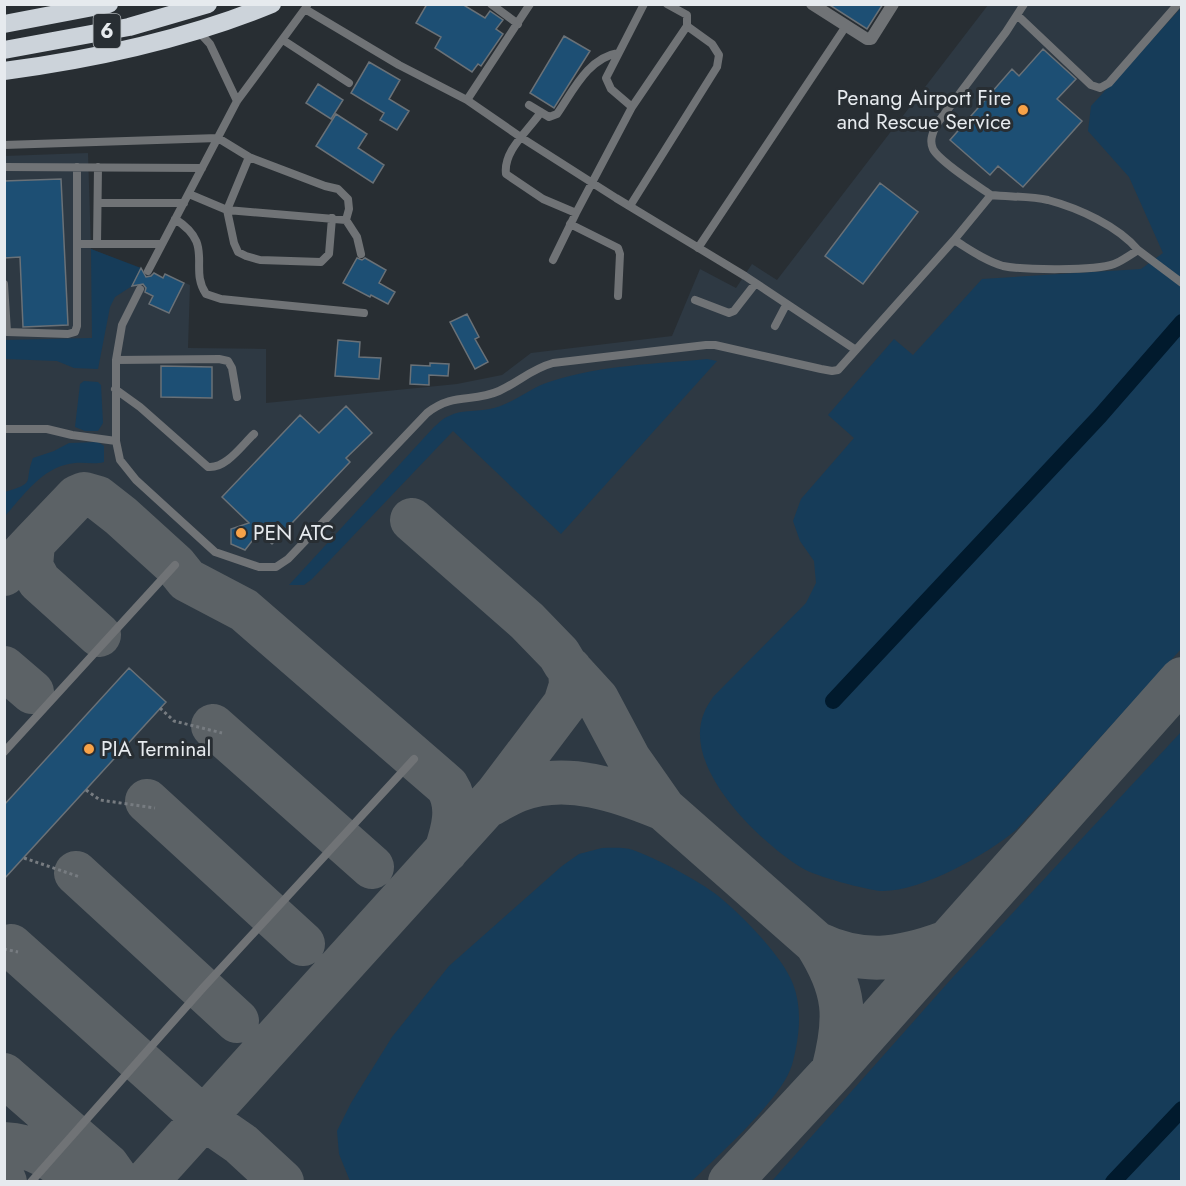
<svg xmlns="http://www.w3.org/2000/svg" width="1186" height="1186" font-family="Jost,sans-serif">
  <rect width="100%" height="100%" fill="#282e33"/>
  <path fill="#2e3943" d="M 988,5 L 1181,5 L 1181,1181 L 5,1181 L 4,156 L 88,153 L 91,249 L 163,278 L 165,274 L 190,285 L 188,348 L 266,349 L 266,403 L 457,384 L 502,375 L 531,353 L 672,336 L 700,269 L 736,288 L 752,264 L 777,280 Z"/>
  <path fill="#163c59" d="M 1181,8 L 1181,649 L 1016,830 C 986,855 921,892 881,891 C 867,890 814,876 802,868 C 761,843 681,768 704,713 C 706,707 710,702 713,697 L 806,603 L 816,583 L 814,561 L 800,541 L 793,521 L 801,499 L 854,438 L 828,415 L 894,339 L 913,355 L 982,279 L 1141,269 L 1163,253 L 1129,177 L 1088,131 L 1091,106 Z
    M 91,249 L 141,268 L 132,286 L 115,297 L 110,307 L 98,369 L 74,368 L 57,361 L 5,359 L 5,340 L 92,338 Z
    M 707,359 L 717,361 L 561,534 L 453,431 L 312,579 L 304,585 L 289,585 L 434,427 C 439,423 443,418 449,416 C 462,409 480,412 494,408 C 516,402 531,387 552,381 C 602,365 656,364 707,359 Z
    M 84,381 L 98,382 L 101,385 L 103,423 L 98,431 L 85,431 L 75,427 L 80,384 Z
    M 98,442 L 104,446 L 104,462 C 94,465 85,462 75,463 C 43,466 25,494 5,516 L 5,492 C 38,482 23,483 33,458 L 54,451 L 69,443 Z
    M 1181,732 L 1181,1181 L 772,1181 L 953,977 Z
    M 602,848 C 612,848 624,847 633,850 C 656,858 699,881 717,895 C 741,914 783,957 793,984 C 803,1010 799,1039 792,1065 C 781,1100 719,1154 692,1181 L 350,1181 L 339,1154 L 337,1131 L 351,1103 L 392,1037 L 449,966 L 562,866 L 579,854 Z"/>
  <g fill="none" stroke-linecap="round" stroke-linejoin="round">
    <path stroke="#011a2d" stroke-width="16" d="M 833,701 L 1100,416 L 1182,322
      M 1113,1182 L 1182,1109"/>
    <path stroke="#5c6266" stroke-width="44" d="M 412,520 L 527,621 L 559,654 L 565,664 L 597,699 L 629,759 L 664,809 L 816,943
      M 33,543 L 77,497 L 84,494 L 98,498 L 121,516 L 175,565 L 187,580 L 244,610 L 447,786 C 460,806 453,830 446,851
      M 4,574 L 33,543 L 31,566 L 39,581 L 99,635
      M 4,668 L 32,692
      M 213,726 L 372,867
      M 147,801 L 303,944
      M 489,805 C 498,800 508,794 518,790 C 567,772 618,790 664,809
      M 76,873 L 237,1021
      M 11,946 L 202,1117 L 241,1144 L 282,1182
      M 833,1071 C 847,1018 846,990 816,943 C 862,965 899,960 945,943
      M 4,1075 L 107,1165 L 119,1182
      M 4,1144 C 32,1145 59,1160 76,1182
      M 4,1180 L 5,1182
      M 146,1182 L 497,794 L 565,704 L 571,685 L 570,669
      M 730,1182 L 833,1071 L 1182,679"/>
  </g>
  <path fill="#1d4f74" stroke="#6a7177" stroke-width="1.5" d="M 427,4 L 462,4 L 485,18 L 490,11 L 503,20 L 496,29 L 503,34 L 481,66 L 478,64 L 472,72 L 435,48 L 441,37 L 416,23 Z
    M 828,4 L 883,4 L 867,29 Z
    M 564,36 L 590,51 L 554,108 L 530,93 Z
    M 1043,49 L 1076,79 L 1057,99 L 1082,121 L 1023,187 L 998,166 L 990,175 L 950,140 L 1012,69 L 1019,76 Z
    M 369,62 L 400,80 L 389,99 L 409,111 L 397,130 L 380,120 L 384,113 L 351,93 Z
    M 318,84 L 343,100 L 331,119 L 306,103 Z
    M 336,114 L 367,134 L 358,148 L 384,165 L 373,183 L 316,146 Z
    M 61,179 L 68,325 L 23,327 L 20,257 L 4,258 L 4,181 Z
    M 880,183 L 918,212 L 863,284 L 825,256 Z
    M 357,258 L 362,260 L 365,258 L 386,270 L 379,283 L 395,292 L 388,304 L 371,295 L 370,297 L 343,283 Z
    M 141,268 L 146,277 L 151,276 L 154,273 L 163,278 L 165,274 L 184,283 L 169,313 L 149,304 L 153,296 L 145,292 L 146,288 L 143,284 L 132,286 Z
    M 467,314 L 479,337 L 475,339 L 488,362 L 475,369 L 450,322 Z
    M 338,340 L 360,342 L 359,357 L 381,358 L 379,379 L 335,376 Z
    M 430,363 L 449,364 L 448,376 L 429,375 L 429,385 L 410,384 L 411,365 L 430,366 Z
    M 161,366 L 212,367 L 212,398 L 161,397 Z
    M 346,406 L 372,433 L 346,458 L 350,462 L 272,544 L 259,532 L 245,550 L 231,544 L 231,529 L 249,523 L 222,497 L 300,415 L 319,433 Z
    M 129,668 L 166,702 L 4,879 L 4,805 Z"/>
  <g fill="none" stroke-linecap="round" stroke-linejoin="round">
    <path stroke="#777c81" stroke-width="3" stroke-dasharray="3 3" stroke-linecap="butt" d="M 160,708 L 174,721 L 222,733
      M 86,790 L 100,800 L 155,808
      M 24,858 L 80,877
      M 4,949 L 18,952"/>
    <path stroke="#707376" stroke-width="8" d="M 491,4 L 518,24
      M 667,4 L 687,15 L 687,26
      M 305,9 L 399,65 L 467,100 L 522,138 L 616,198 L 745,276 L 856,350
      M 1017,15 L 1091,85 L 1100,88 L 1109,83 L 1178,4
      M 199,32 L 210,44 L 237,101
      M 283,40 L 349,83
      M 467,100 L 530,4
      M 529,105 L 549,117 L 557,114 C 573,91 588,58 618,53
      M 632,107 L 611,89 L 606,78 L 644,4
      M 541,112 C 528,131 503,151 506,174 L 543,199 L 576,213 L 632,107 L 687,26 L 712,44 L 719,55 L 717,67 L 630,206
      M 4,145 L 218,138 L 249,157 L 325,186 L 338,189 L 348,199 L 349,209 L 346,220
      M 249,157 L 227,210 L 234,243 L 238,252 L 246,256 L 260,260 L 321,262 L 329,254 L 332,218
      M 4,167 L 202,168
      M 98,167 L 97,244 L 162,244
      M 189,194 L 227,210 L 346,220 L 357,237 L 361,254
      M 991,195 C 1009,197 1030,196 1048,200 C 1078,208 1118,226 1138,250
      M 98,203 L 184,203
      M 175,219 C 216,245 188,267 206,294 L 221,299 L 364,313
      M 570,224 L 618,248 L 620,254 L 618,296
      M 954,240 L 991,195 C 978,186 939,161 933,149 C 929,140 933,133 936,125 L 1006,32 L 1024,4
      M 77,244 L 97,244
      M 698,248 L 846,26
      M 553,260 L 576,213
      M 148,271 L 237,101 L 307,6
      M 4,284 L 7,332 L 68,334 L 75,332 L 77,326 L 77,167
      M 140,289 L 122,325 L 116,360 L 116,441 L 120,460 L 136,480 L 215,552 L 259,567 L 276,567 L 288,559 L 427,413 C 454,392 472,403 499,391 C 519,382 531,369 553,363 L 706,345 L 715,345 L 821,369 L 832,371 L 838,370 L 954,240 C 969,249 985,261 1003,266 C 1023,270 1096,271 1114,264 C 1122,261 1130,255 1138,250 L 1182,283
      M 695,300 L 729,313 L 734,311 L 755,284
      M 775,326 L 786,305
      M 116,360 L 219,359 L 228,361 L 232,368 L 237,397
      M 115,389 L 140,407 L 208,467 C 226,469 242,445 254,434
      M 4,429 L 47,429 L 72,435 L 116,441
      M 4,752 L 175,565
      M 31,1182 L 202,989 L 414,759"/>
    <path stroke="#707376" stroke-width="12" d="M 812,4 L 867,39 L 871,39 L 893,4"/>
    <path stroke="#ccd3da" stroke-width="18" d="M 4,24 L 109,4
      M 4,50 L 129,27 L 208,4
      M 4,71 C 95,59 187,39 272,4"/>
  </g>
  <g fill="#f7a248" stroke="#282e33" stroke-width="2">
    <circle cx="1023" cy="110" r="6"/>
    <circle cx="241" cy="533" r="6"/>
    <circle cx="89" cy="749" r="6"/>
  </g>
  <g text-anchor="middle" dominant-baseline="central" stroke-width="6" stroke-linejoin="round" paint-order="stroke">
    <rect fill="#282e33" stroke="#adb2b6" stroke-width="1.5" x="93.5" y="14" width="27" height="34" rx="4.5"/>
    <g font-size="20" font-weight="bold" fill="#e6eaee">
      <text x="107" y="31">6</text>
    </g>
    <g font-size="21" fill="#e6eaee" stroke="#282e33" text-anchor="start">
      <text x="1011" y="98" text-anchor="end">Penang Airport Fire<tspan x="1011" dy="24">and Rescue Service</tspan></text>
      <text x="253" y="533">PEN ATC</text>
      <text x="101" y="749">PIA Terminal</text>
    </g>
  </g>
  <rect width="1186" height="1186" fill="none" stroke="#e6eaee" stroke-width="12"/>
</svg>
